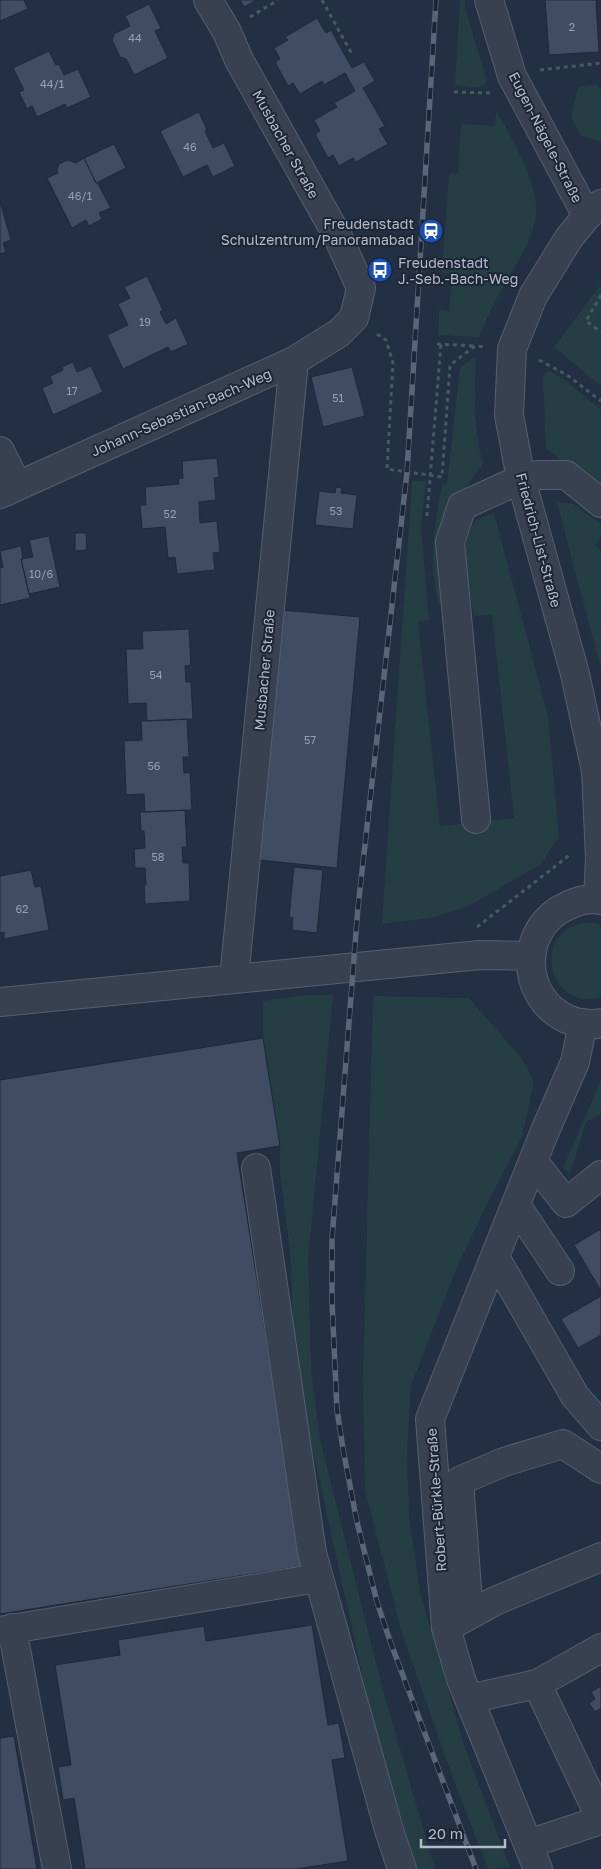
<svg xmlns="http://www.w3.org/2000/svg" width="601" height="1869" font-family="'Golos Text',sans-serif">
  <rect width="100%" height="100%" fill="#232f42"/>
  <path fill="#253e43" d="M 460,0 L 465,0 L 465,8 L 487,81 C 481,91 464,86 455,85 Z
    M 597,84 L 601,91 L 601,142 L 581,136 L 571,117 L 578,87 Z
    M 496,112 C 511,134 540,189 536,215 C 531,246 511,272 496,299 C 490,311 485,325 479,337 L 438,335 L 439,310 L 449,311 L 452,274 L 442,273 L 449,173 L 458,174 L 461,124 L 495,126 Z
    M 601,284 L 601,386 L 554,347 Z
    M 475,357 C 475,393 473,429 483,463 L 460,497 L 440,535 L 439,573 L 443,597 L 442,602 L 439,604 C 428,561 434,528 442,485 L 447,484 L 460,368 Z
    M 549,371 L 565,380 L 601,410 L 601,488 L 546,449 L 543,375 Z
    M 412,481 L 426,481 L 421,526 L 429,620 L 418,622 L 440,826 L 514,818 L 492,614 L 474,616 C 470,592 456,539 476,521 C 480,517 488,516 494,513 L 548,716 L 559,837 L 541,864 L 469,906 L 432,918 L 382,924 Z
    M 557,503 L 572,503 L 601,524 L 601,537 L 595,545 L 601,550 L 601,669 Z
    M 595,923 L 601,925 L 601,997 C 550,1013 531,935 580,924 C 585,922 591,923 595,923 Z
    M 306,995 L 333,995 L 308,1261 L 311,1369 L 320,1439 L 384,1694 L 435,1869 L 417,1869 L 372,1719 L 295,1370 L 290,1251 L 280,1172 L 280,1146 L 263,1038 L 263,1001 Z
    M 373,996 L 469,998 L 522,1059 L 534,1082 L 522,1137 L 485,1208 L 458,1265 L 411,1385 L 407,1454 L 409,1516 L 420,1592 L 464,1745 L 510,1867 L 488,1869 L 447,1762 L 401,1630 L 365,1490 L 363,1378 Z
    M 601,1080 L 601,1114 L 586,1122 L 570,1174 L 563,1168 Z"/>
  <path fill="#3f4c62" stroke="#1e2839" d="M 0,0 L 24,0 L 28,9 L 0,21 Z
    M 240,0 L 257,0 L 244,7 Z
    M 545,0 L 596,0 L 599,52 L 549,55 Z
    M 149,4 L 161,28 L 155,31 L 168,58 L 134,75 L 126,59 L 120,57 L 112,40 L 114,34 L 130,26 L 125,16 Z
    M 317,18 L 326,33 L 331,30 L 352,68 L 364,62 L 375,81 L 363,88 L 385,126 L 379,129 L 388,144 L 356,162 L 353,158 L 339,166 L 333,155 L 328,158 L 315,134 L 320,131 L 314,120 L 337,107 L 334,103 L 355,91 L 345,73 L 324,85 L 322,81 L 300,94 L 293,83 L 288,86 L 275,62 L 280,59 L 274,48 L 288,40 L 285,37 Z
    M 49,51 L 56,65 L 59,64 L 64,75 L 78,69 L 91,97 L 67,108 L 65,104 L 37,117 L 32,106 L 27,109 L 19,92 L 24,90 L 13,68 Z
    M 199,112 L 207,130 L 205,131 L 213,148 L 224,143 L 235,166 L 213,177 L 207,165 L 183,177 L 160,131 Z
    M 114,144 L 126,168 L 96,183 L 84,158 Z
    M 84,158 L 96,183 L 97,182 L 111,208 L 99,213 L 102,219 L 89,226 L 86,220 L 72,228 L 47,178 L 58,173 L 57,170 L 59,164 L 68,160 L 76,163 Z
    M 0,201 L 11,240 L 3,243 L 6,252 L 0,254 Z
    M 147,276 L 163,310 L 160,312 L 166,324 L 176,318 L 188,344 L 171,352 L 168,347 L 123,369 L 107,335 L 128,325 L 118,304 L 130,298 L 124,287 Z
    M 73,362 L 77,372 L 91,366 L 103,392 L 53,415 L 42,388 L 53,383 L 50,376 L 63,370 L 62,367 Z
    M 352,367 L 365,416 L 323,427 L 311,377 Z
    M 217,458 L 219,477 L 214,478 L 216,500 L 199,502 L 200,523 L 217,521 L 220,552 L 213,553 L 215,570 L 177,574 L 175,557 L 168,558 L 165,527 L 142,529 L 140,505 L 146,505 L 145,487 L 179,484 L 178,479 L 183,478 L 182,461 Z
    M 336,487 L 342,488 L 341,493 L 357,495 L 353,529 L 315,525 L 319,491 L 335,493 Z
    M 75,533 L 86,533 L 87,550 L 75,551 Z
    M 49,536 L 60,587 L 29,594 L 21,559 L 33,557 L 29,540 Z
    M 21,546 L 23,559 L 21,559 L 30,598 L 0,605 L 0,568 L 3,567 L 0,551 Z
    M 283,610 L 360,617 L 337,868 L 259,860 Z
    M 189,629 L 191,665 L 185,666 L 186,682 L 191,682 L 193,719 L 147,721 L 146,703 L 128,704 L 126,649 L 143,649 L 142,631 Z
    M 187,719 L 189,757 L 183,757 L 184,773 L 190,772 L 192,810 L 145,812 L 144,794 L 126,795 L 124,741 L 142,740 L 141,721 Z
    M 185,810 L 187,847 L 182,847 L 183,863 L 189,863 L 190,901 L 145,904 L 144,885 L 146,885 L 145,868 L 135,868 L 134,849 L 145,848 L 144,831 L 141,831 L 140,812 Z
    M 294,867 L 323,870 L 317,933 L 292,930 L 293,918 L 289,917 Z
    M 31,870 L 35,887 L 41,886 L 49,930 L 4,939 L 4,932 L 0,933 L 0,876 Z
    M 263,1038 L 280,1146 L 237,1153 L 302,1566 L 0,1614 L 0,1080 Z
    M 601,1229 L 601,1291 L 574,1245 Z
    M 601,1296 L 601,1335 L 578,1348 L 561,1319 Z
    M 312,1625 L 328,1725 L 339,1723 L 345,1758 L 332,1760 L 348,1861 L 296,1869 L 85,1869 L 74,1798 L 63,1800 L 58,1767 L 71,1765 L 55,1665 L 120,1655 L 118,1640 L 204,1626 L 206,1641 Z
    M 601,1686 L 601,1708 L 595,1712 L 589,1703 L 595,1699 L 591,1692 Z
    M 14,1736 L 37,1869 L 0,1869 L 0,1738 Z"/>
  <g fill="none" stroke-linecap="round" stroke-linejoin="round">
    <defs>
      <path id="minor" d="M 489,0 L 512,76 L 587,216
        M 0,451 L 17,485
        M 0,494 L 294,361 L 339,333 L 354,318 L 361,288 L 337,235 L 239,60 L 227,32 L 208,0
        M 476,819 L 450,542 L 462,506 L 521,479 L 539,475 L 566,475 L 601,503
        M 598,899 L 600,858 L 596,771 L 575,674 L 521,479 L 509,415 L 512,349 L 533,296 L 569,238 L 587,216 L 601,204
        M 601,900 C 590,898 577,901 567,906 C 519,927 519,997 567,1019 C 577,1023 590,1026 601,1023
        M 234,979 L 294,361
        M 0,1002 L 480,955 L 531,956
        M 533,1161 L 566,1203 L 601,1175
        M 256,1168 L 312,1553 L 389,1830 L 402,1869
        M 516,1205 L 560,1271
        M 495,1257 L 575,1396 L 601,1426
        M 469,1615 L 459,1481 L 504,1462 L 563,1444 L 601,1469
        M 453,1624 L 495,1601 L 601,1557
        M 12,1628 L 57,1869
        M 0,1631 L 318,1578
        M 601,1648 L 537,1684 L 601,1819
        M 469,1699 L 537,1684
        M 528,1844 L 601,1820
        M 538,1869 L 461,1679 L 446,1628 L 430,1419 L 545,1131 L 575,1062 L 583,1023"/>
    </defs>
    <use href="#minor" stroke="#555f6f" stroke-width="30"/>
    <path stroke="#445b60" stroke-width="3" stroke-dasharray="4 4" stroke-linecap="butt" d="M 322,0 L 353,56
      M 250,17 L 278,0
      M 540,70 L 601,63
      M 454,92 L 491,93
      M 601,295 L 586,321 L 601,332
      M 377,334 L 386,340 L 393,363 L 387,469 L 442,477 L 450,365 L 475,346 L 485,347
      M 437,344 L 475,346
      M 539,360 L 567,375 L 601,401
      M 427,516 L 441,343
      M 477,927 L 571,854"/>
    <use href="#minor" stroke="#384152" stroke-width="28"/>
    <defs>
      <path id="rail" d="M 436,0 L 407,472 L 358,907 L 332,1239 L 332,1301 L 337,1410 L 343,1449 L 357,1522 L 377,1602 L 390,1641 L 476,1869"/>
    </defs>
    <use href="#rail" stroke="#596579" stroke-width="5.5"/>
    <use href="#rail" stroke="#1c2637" stroke-width="4" stroke-dasharray="11" stroke-linecap="butt"/>
  </g>
  <defs>
    <symbol id="station-disc" viewBox="-11 -11 22 22"><circle r="9.5" fill="#1a4fb4" stroke="#1c2637"/><path d="M-3-6H3Q5-6 5-4V2Q5 4 3 4L4.5 6H3L1.5 4h-3L-3 6H-4.5L-3 4Q-5 4-5 2V-4Q-5-6-3-6ZM-3.5-4v3h7v-3ZM-3.5 1v1.5H-2V1ZM2 1v1.5H3.5V1Z" fill="#fff"/></symbol>
    <symbol id="bus-disc" viewBox="-11 -11 22 22"><circle r="9.5" fill="#1a4fb4" stroke="#1c2637"/><path d="M-5-6H5V4H4V6H2V4H-2V6H-4V4H-5ZM-3.5-4V0h7V-4ZM-3.5 1.2v1.5H-2V1.2ZM2 1.2v1.5H3.5V1.2Z" fill="#fff"/></symbol>
  </defs>
  <g fill-rule="evenodd">
    <use href="#station-disc" x="417" y="217" width="28" height="28"/>
    <use href="#bus-disc" x="366" y="256" width="28" height="28"/>
  </g>
  <g text-anchor="middle" dominant-baseline="central" stroke-width="4" stroke-linejoin="round" paint-order="stroke">
    <g font-size="11" fill="#97a0b2">
      <text x="572" y="26">2</text>
      <text x="135" y="37">44</text>
      <text x="52" y="83">44/1</text>
      <text x="190" y="146">46</text>
      <text x="80" y="195">46/1</text>
      <text x="145" y="321">19</text>
      <text x="72" y="390">17</text>
      <text x="338" y="397">51</text>
      <text x="336" y="510">53</text>
      <text x="170" y="513">52</text>
      <text x="41" y="573">10/6</text>
      <text x="156" y="674">54</text>
      <text x="310" y="739">57</text>
      <text x="154" y="765">56</text>
      <text x="158" y="856">58</text>
      <text x="22" y="908">62</text>
    </g>
    <g font-size="14" fill="#b4bccc" stroke="#1c2637">
      <text transform="translate(546 137) rotate(63)">Eugen-Nägele-Straße</text>
      <text transform="translate(286 144) rotate(61)">Musbacher Straße</text>
      <text transform="translate(181 412) rotate(-24)">Johann-Sebastian-Bach-Weg</text>
      <text transform="translate(539 540) rotate(75)">Friedrich-List-Straße</text>
      <text transform="translate(264 670) rotate(-85)">Musbacher Straße</text>
      <text transform="translate(436 1500) rotate(-94)">Robert-Bürkle-Straße</text>
    </g>
    <g font-size="14" fill="#b4bccc" stroke="#1c2637" text-anchor="end">
      <text x="414" y="223">Freudenstadt<tspan x="414" dy="16">Schulzentrum/Panoramabad</tspan></text>
      <text x="398" y="262" text-anchor="start">Freudenstadt<tspan x="398" dy="16">J.-Seb.-Bach-Weg</tspan></text>
    </g>
  </g>
  <path d="M421 1839v8h84v-8" fill="none" stroke="#b4bccc" stroke-width="2.5"/>
  <text x="428" y="1839" font-size="15" fill="#b4bccc" stroke="#1c2637" stroke-width="4" paint-order="stroke">20 m</text>
</svg>
